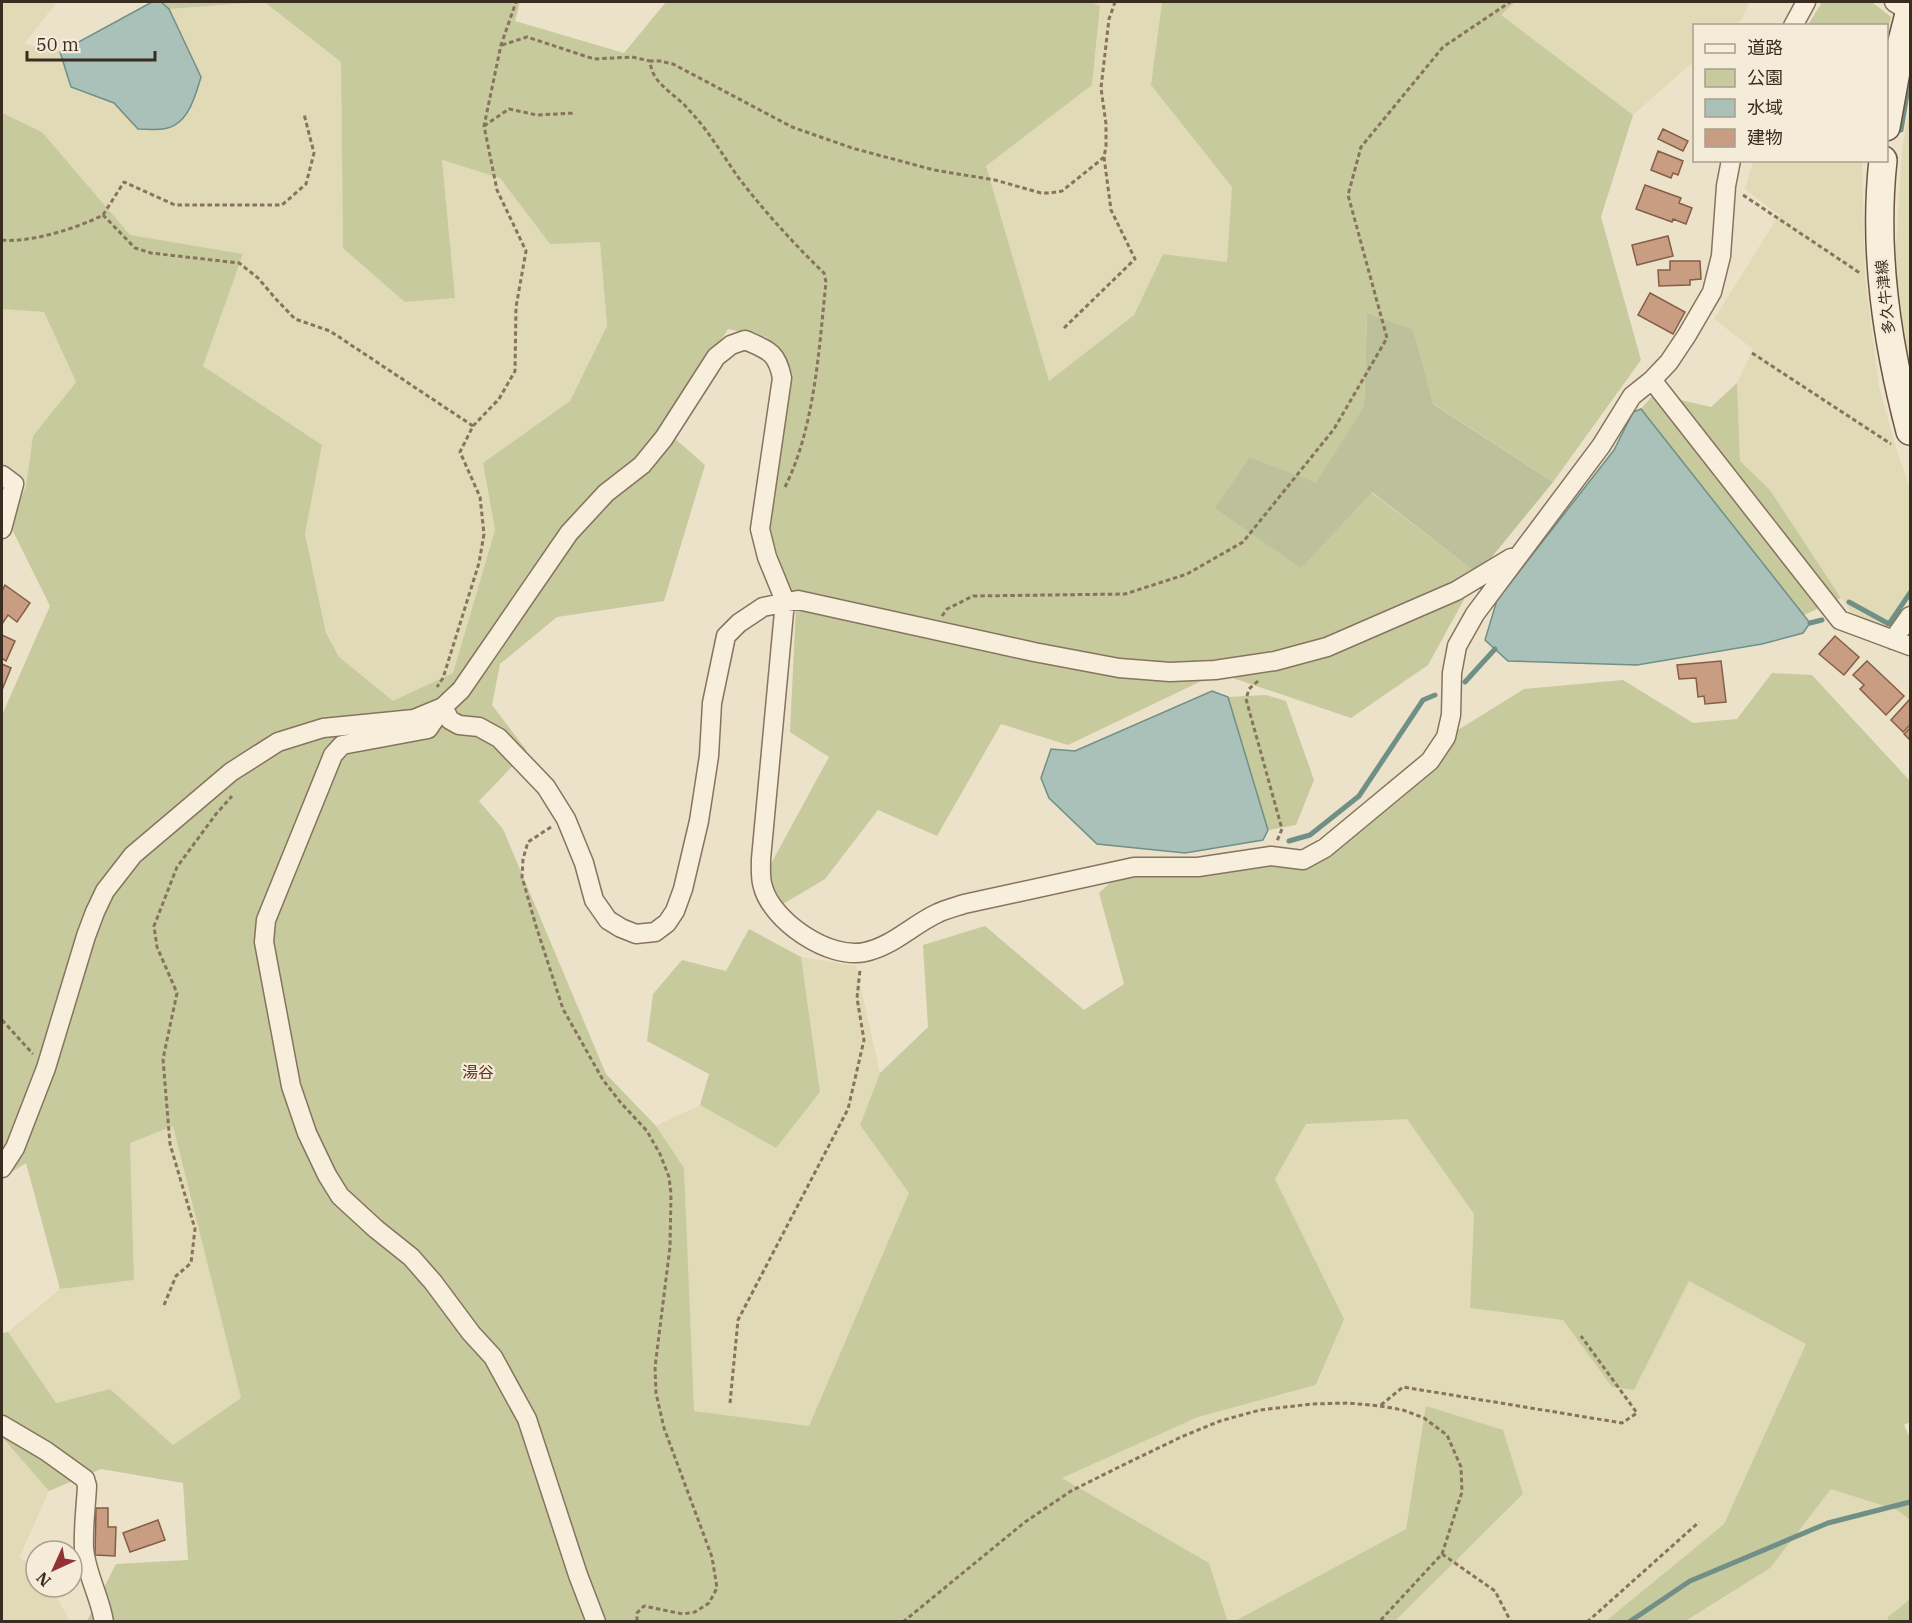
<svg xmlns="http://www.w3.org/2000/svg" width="1912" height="1623" font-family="'IBM Plex Serif','Noto Sans JP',serif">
  <rect width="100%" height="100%" fill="#ece1c9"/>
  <path fill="#e1dab6" d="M 2,2 L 57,2 L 24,44 L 60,52 L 71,87 L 114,103 L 138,129 L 165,129 L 193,104 L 201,77 L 169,9 L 263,2 L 341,62 L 343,247 L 455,298 L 441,160 L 500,178 L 550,243 L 600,242 L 607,326 L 570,401 L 483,463 L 495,530 L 453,673 L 393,702 L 339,657 L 326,633 L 305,534 L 322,445 L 203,366 L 243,254 L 130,236 L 42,132 L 2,113 Z
    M 1091,2 L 1162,2 L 1151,85 L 1233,187 L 1227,262 L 1163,254 L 1134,315 L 1049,381 L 986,166 L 1092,85 L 1100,7 Z
    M 1515,2 L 1749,2 L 1742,19 L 1735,25 L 1694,26 L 1694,61 L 1633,115 L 1500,15 Z
    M 1910,105 L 1910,377 L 1896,317 L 1895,265 L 1902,149 Z
    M 1753,161 L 1862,161 L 1865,278 L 1879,387 L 1896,448 L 1910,488 L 1910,598 L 1887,630 L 1850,611 L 1770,490 L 1740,461 L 1737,383 L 1753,349 L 1714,319 L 1779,215 L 1745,189 Z
    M 2,309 L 44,312 L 76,382 L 33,436 L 26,486 L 2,545 Z
    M 801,957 L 856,966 L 880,1073 L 860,1125 L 909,1193 L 809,1426 L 693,1411 L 684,1168 L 656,1126 L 700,1105 L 776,1148 L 820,1092 Z
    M 1407,1119 L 1474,1214 L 1470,1308 L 1563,1320 L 1612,1387 L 1634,1390 L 1689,1281 L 1806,1344 L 1724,1524 L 1606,1621 L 1395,1621 L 1523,1494 L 1427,1406 L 1406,1529 L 1235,1621 L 1228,1621 L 1209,1563 L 1062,1478 L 1198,1417 L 1317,1385 L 1343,1319 L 1274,1179 L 1306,1124 Z
    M 173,1125 L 241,1398 L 173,1445 L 110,1389 L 56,1403 L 8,1332 L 60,1289 L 134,1280 L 130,1143 Z
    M 2,1437 L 49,1491 L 19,1558 L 36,1566 L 36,1587 L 51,1587 L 70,1621 L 2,1621 Z
    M 1831,1488 L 1897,1510 L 1910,1520 L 1910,1599 L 1887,1618 L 1889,1621 L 1686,1622 L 1770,1568 Z"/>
  <path fill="#c6ca9d" d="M 161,2 L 520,2 L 515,21 L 624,53 L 666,2 L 1091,2 L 1100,6 L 1092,85 L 986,166 L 1049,381 L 1134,315 L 1163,254 L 1227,262 L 1232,187 L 1151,85 L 1162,2 L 1515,2 L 1501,15 L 1633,115 L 1601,217 L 1641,360 L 1553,482 L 1432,403 L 1413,329 L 1367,313 L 1364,406 L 1316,484 L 1250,457 L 1301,567 L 1371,492 L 1478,574 L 1428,665 L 1351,718 L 1218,673 L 1068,745 L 1001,724 L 937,836 L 878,810 L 825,879 L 783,904 L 766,873 L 829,757 L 790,732 L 796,607 L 770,533 L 791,368 L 767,337 L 728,329 L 664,429 L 705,465 L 664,601 L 557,617 L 500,664 L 492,705 L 527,751 L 479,801 L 503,829 L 606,1074 L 656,1126 L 684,1168 L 694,1411 L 809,1426 L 909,1193 L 860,1125 L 880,1073 L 928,1027 L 923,945 L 985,926 L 1084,1010 L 1124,984 L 1099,893 L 1133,861 L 1293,863 L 1437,743 L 1524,689 L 1623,680 L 1693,723 L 1737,719 L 1772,673 L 1812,675 L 1910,781 L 1910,1422 L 1904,1425 L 1910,1438 L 1910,1520 L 1897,1510 L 1831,1489 L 1770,1568 L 1686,1621 L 1606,1621 L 1724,1524 L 1806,1344 L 1689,1281 L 1634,1390 L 1612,1387 L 1563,1320 L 1470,1308 L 1474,1214 L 1407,1119 L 1306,1124 L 1275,1179 L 1344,1319 L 1316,1385 L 1198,1417 L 1062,1478 L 1209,1563 L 1228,1622 L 87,1621 L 116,1564 L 188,1560 L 183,1483 L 101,1469 L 49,1491 L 2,1437 L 2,1333 L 8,1332 L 56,1403 L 110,1389 L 173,1445 L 241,1398 L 173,1126 L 130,1143 L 134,1280 L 60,1289 L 26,1163 L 2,1178 L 2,715 L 50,606 L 10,525 L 26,486 L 33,436 L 76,382 L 44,312 L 2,309 L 2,113 L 42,132 L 130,235 L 243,254 L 203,366 L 322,445 L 305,534 L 326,633 L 339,657 L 393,701 L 453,673 L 495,530 L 483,463 L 570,401 L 607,326 L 600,242 L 550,244 L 500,178 L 442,160 L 455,298 L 405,302 L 343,248 L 341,62 L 264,2 L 169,9 Z
    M 1822,2 L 1872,2 L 1891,17 L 1887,35 L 1886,26 L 1808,25 Z
    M 1737,383 L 1740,461 L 1770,490 L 1841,598 L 1804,615 L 1641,409 L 1654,394 L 1711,407 Z
    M 1266,695 L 1286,701 L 1314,780 L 1296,825 L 1268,830 L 1228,697 Z
    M 749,929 L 801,957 L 820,1092 L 776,1148 L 700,1105 L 709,1074 L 647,1041 L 653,994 L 682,960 L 726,971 Z
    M 1426,1406 L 1503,1430 L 1523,1494 L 1395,1621 L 1235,1621 L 1406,1529 Z
    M 1910,1599 L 1910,1621 L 1889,1621 L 1887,1618 Z"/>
  <path fill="#bcc09b" d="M 1367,313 L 1413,329 L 1433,404 L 1553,482 L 1478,574 L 1372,492 L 1301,568 L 1215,508 L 1250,457 L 1316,483 L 1364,406 Z"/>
  <path fill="#a9c1b9" stroke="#708f87" stroke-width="1.5" d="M 152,2 L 161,2 L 169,9 L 201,77 C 195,97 188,126 163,129 C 155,130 146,129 138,129 L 114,103 L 71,87 L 60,52 Z
    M 1641,409 L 1810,623 L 1803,633 L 1762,644 L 1637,665 L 1508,661 L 1485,640 L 1497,600 L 1614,450 L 1633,412 Z
    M 1212,691 L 1228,697 L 1268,830 L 1263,840 L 1185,853 L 1097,844 L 1049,798 L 1041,778 L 1051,749 L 1075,751 Z"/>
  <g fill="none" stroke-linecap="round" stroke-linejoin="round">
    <path stroke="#708f87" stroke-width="5" d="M 1901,130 L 1910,76
      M 1849,602 L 1889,624 L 1910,593
      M 1810,623 L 1822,620
      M 1465,682 L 1495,649
      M 1289,841 L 1310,835 L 1359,796 L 1423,700 L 1435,695
      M 1629,1622 L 1690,1581 L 1828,1523 L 1910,1502"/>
  </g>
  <path fill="#c89d81" stroke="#855e46" stroke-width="1.5" d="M 1663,129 L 1688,141 L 1683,151 L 1658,139 Z
    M 1658,151 L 1683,161 L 1678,175 L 1673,173 L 1671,178 L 1651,170 Z
    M 1645,185 L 1681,198 L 1679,203 L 1692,208 L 1686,224 L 1673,219 L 1672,222 L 1636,209 Z
    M 1668,236 L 1673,256 L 1637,265 L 1632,245 Z
    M 1670,261 L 1700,261 L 1701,279 L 1690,280 L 1690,285 L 1659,286 L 1658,270 L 1670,270 Z
    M 1650,293 L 1685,312 L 1673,334 L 1638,315 Z
    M 5,585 L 30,603 L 17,622 L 8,615 L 2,624 L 2,591 Z
    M 2,635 L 15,641 L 6,661 L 2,658 Z
    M 1835,636 L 1859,657 L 1844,675 L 1819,654 Z
    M 1721,661 L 1726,702 L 1705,704 L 1704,696 L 1698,697 L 1696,678 L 1679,679 L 1677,665 Z
    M 1867,661 L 1904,696 L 1886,715 L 1860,689 L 1864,685 L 1853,675 Z
    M 2,664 L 11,668 L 2,690 Z
    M 1910,699 L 1910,725 L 1903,732 L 1891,720 Z
    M 1910,728 L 1910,740 L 1904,734 Z
    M 96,1508 L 108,1508 L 108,1527 L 116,1527 L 115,1556 L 95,1555 Z
    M 158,1520 L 165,1540 L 130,1552 L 123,1533 Z"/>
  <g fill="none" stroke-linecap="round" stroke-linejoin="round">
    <defs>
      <path id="street" d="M 1894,2 L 1910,12
        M 1793,26 L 1806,2
        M 1652,380 L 1840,620 L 1910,646
        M 2,475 L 14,484 L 2,529
        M 1893,640 L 1910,616
        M 2,1168 L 15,1148 L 46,1068 L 86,936 L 95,912 L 105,891 L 133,855 L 231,772 L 278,742 L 323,728 L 414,719 L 443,707 L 461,690 L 569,533 L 606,493 L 642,465 L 664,438 L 716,357 L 731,345 L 745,340 C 768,350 777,352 782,378 L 760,529 L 767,557 L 785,601 L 761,859 C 761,868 760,879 763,887 C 772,921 829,960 865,952 C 893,946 912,925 938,913 C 946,909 955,907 964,904 L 1134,867 L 1198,867 L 1271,856 L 1303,860 L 1325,848 L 1430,761 L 1446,737 L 1451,715 L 1452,673 L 1457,646 L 1475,614 L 1601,446 L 1632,396 L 1652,380 L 1669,362 L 1687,335 L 1712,292 L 1721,256 L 1726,186 L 1731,160
        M 2,1425 L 46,1451 L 85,1479 L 87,1486 C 86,1506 83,1528 84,1548 C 86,1574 100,1596 104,1622
        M 596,1622 L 578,1575 L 527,1419 L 493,1357 L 471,1333 L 433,1282 L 411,1257 L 376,1229 L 340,1196 L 327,1175 L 307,1133 L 291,1086 L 264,942 L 266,920 L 333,755 L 342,745 L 428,729 L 443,707 L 450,720 L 459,725 L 479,727 L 499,738 L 546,787 L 566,819 L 584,863 L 594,900 L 608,920 L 621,928 L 636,934 L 655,932 L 667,923 L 675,911 L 683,889 L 699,821 L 709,756 L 712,703 L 726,636 L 739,623 L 763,607 L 798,600 L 1034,652 L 1119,668 L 1170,672 L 1215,670 L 1275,661 L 1327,647 L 1456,591 L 1511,558"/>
      <path id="secondary" d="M 1886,127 L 1900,49 L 1910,10
        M 1883,160 C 1873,252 1887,343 1910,431"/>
    </defs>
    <use href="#street" stroke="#87735e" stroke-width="21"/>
    <use href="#secondary" stroke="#695541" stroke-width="30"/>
    <path stroke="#87735e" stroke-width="3" stroke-dasharray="4.5 3" stroke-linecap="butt" d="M 502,45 L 527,37 L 594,59 L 632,57 L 650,61
      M 484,126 L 509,109 L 537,115 L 575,113
      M 1743,195 L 1860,273
      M 103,215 L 124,182 L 175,205 L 282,205 L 306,184 L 314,153 L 304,114
      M 2,240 C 30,243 78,228 103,215 L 135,248 L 151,253 L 239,263 L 258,278 L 275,298 L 295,319 L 330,331 L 473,426 L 460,452 L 480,497 L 484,534 L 479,563 L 443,678 L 437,687
      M 1064,328 L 1135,259 L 1111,210 L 1104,157
      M 1752,353 L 1891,444
      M 473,426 L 499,399 L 515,371 L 516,307 L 526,251 L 497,190 L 484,126 L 501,45 L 516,2
      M 785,487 C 815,427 819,348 826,282 L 824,273 C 793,243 764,211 738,177 C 722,154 708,130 689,110 C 675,93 652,85 650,61 L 660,61 L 673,64 L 792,127 L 852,148 L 934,170 L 995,180 L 1041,193 L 1050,193 L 1062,191 L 1097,163 L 1104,157 L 1106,146 L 1106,124 L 1101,88 L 1109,19 L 1115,2
      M 942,616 L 947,609 L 973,596 L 1125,594 L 1187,574 L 1243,542 L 1334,429 L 1387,338 L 1348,195 L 1361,147 L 1443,47 L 1510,2
      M 1258,681 L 1249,689 L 1246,699 L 1282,829 L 1277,841
      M 551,827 L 528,842 L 523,859 L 522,877 L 536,926 L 563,1009 L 603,1080 L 621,1103 L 647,1131 L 660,1154 L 669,1177 L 671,1194 L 670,1247 L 655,1367 L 656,1393 L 664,1428 L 712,1557 L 717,1588 L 709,1603 L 695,1612 L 683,1614 L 644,1606 L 637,1613 L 637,1622
      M 2,1020 L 33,1054
      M 164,1305 L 176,1276 L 191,1263 L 195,1229 L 170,1144 L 163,1059 L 177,993 L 157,947 L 154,926 L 177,867 L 216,814 L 232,796
      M 730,1403 L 738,1320 L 848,1109 L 864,1040 L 857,998 L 860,970
      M 1381,1405 L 1403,1387 L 1622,1423 L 1637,1413 L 1581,1336
      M 1442,1554 L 1495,1591 L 1511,1622
      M 903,1622 L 1025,1522 L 1071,1491 L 1115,1469 L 1181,1437 L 1220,1421 L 1260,1410 L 1312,1404 L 1348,1403 L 1380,1406 L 1403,1410 L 1424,1418 L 1447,1435 L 1461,1467 L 1462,1492 L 1442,1554 L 1379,1622
      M 1587,1622 L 1699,1522"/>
    <use href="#street" stroke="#f7eedc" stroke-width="18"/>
    <use href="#secondary" stroke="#f7eedc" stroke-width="27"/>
  </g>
  <g text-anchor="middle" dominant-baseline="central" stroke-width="4.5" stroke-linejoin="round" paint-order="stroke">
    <g font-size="15" fill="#392c21" stroke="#f4ebd8">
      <text transform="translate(1885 297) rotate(-96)">多久牛津線</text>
    </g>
    <g font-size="16" fill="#632f23" stroke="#f4ebd8">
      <text x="478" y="1072">湯谷</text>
    </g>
  </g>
  <rect width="1912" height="1623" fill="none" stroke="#392c21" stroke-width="6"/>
  <rect x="1693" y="24" width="195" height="138" fill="#f4ebd8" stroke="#a99f8f" stroke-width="1.5"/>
  <rect x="1705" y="44" width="30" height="9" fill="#f7eedc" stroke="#a99f8f" stroke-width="1.5"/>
  <text x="1747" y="54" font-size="18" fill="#392c21">道路</text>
  <rect x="1705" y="69" width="30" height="18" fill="#c6ca9d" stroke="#a99f8f" stroke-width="1.5"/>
  <text x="1747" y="84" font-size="18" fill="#392c21">公園</text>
  <rect x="1705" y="99" width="30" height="18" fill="#a9c1b9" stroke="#a99f8f" stroke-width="1.5"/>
  <text x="1747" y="114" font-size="18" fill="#392c21">水域</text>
  <rect x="1705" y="129" width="30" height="18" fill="#c89d81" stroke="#a99f8f" stroke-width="1.5"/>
  <text x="1747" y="144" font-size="18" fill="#392c21">建物</text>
  <g transform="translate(54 1569) rotate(225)"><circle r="28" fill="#f4ebd8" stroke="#a99f8f" stroke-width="1.5"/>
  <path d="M0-4.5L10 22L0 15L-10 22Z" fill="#933234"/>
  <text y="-9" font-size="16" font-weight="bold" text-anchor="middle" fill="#392c21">N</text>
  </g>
  <path d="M27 51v9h128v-9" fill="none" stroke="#392c21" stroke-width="3"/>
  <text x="36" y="51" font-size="18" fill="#392c21" stroke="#f4ebd8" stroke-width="4.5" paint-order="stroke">50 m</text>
</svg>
